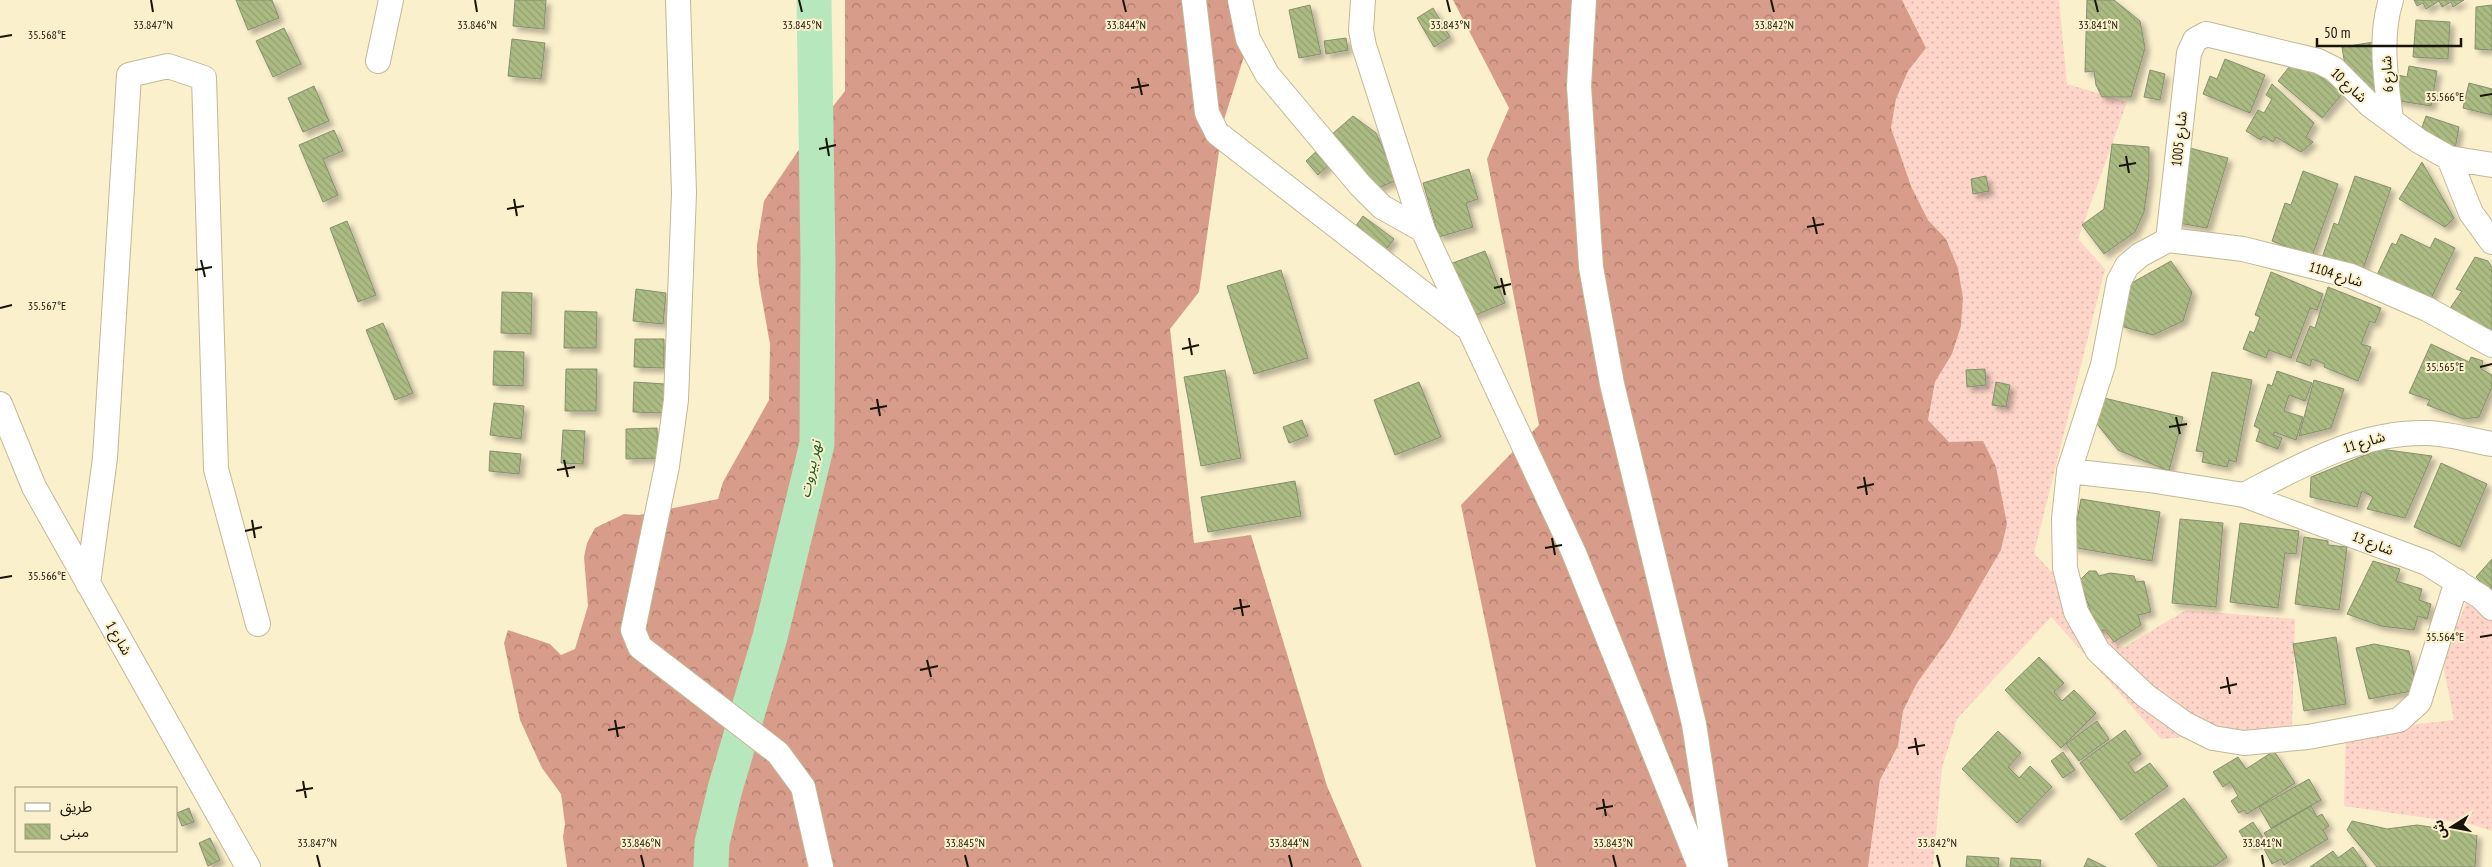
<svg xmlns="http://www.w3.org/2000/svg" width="2492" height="867" font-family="'PT Sans Narrow','Noto Sans Arabic',sans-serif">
  <defs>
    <pattern id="grass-dots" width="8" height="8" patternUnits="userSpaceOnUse" patternTransform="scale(1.25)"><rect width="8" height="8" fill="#fed5c8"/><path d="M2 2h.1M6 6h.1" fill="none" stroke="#d9b6aa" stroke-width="1.8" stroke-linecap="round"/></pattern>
    <pattern id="forest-crowns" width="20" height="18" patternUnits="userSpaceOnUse" patternTransform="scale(1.25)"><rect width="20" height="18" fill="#d89c8a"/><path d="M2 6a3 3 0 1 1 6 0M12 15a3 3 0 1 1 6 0" fill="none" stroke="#ae7e6f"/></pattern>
    <pattern id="building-back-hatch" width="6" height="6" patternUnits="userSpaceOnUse" patternTransform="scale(1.25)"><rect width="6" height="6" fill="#acbb84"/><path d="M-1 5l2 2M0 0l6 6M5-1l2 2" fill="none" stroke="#93a070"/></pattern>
    <filter id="shadow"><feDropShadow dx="4.5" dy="4.5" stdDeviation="2.5" flood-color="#0004"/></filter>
  </defs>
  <rect width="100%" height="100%" fill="#fbf0cc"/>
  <path fill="url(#grass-dots)" d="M 1902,0 L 2059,0 L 2067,84 L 2127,102 L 2078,239 L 2105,269 L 2034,553 L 2123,648 L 2186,610 L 2295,619 L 2292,728 L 2161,739 L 2051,617 L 1957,719 L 1942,768 L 1933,867 L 1868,867 L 1880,780 L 1898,746 L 1903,711 L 1917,683 L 1950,637 L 2001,550 L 2007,524 L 1949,442 L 1928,420 L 1935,382 L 1952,354 L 1961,326 L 1963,297 L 1958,268 L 1946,239 L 1928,220 L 1911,186 L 1891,128 L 1896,99 L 1908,71 L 1926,48 Z
    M 2470,595 L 2492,606 L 2492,831 L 2470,824 L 2344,806 L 2346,732 L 2454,720 L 2442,659 Z"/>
  <path fill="url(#forest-crowns)" d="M 845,0 L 1243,0 L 1252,31 L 1223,123 L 1199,292 L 1170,329 L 1194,543 L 1251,535 L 1327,786 L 1362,867 L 567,867 L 563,837 L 565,824 L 561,794 L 542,768 L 520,720 L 504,643 L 508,630 L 550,644 L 561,655 L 575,649 L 588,606 L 584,557 L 587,543 L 595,528 L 624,514 L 639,515 L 718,499 L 723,482 L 769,400 L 770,344 L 759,283 L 757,262 L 757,245 L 764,201 L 798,151 L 845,91 Z
    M 1453,0 L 1902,0 L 1926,48 L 1908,71 L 1896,99 L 1891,128 L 1911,186 L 1928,220 L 1946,239 L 1958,268 L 1963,298 L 1961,326 L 1952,354 L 1935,382 L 1928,420 L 1949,442 L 1983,441 L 1996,467 L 2007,524 L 2001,550 L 1950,637 L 1917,683 L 1903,711 L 1898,746 L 1880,780 L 1868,867 L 1536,867 L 1461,505 L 1539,425 L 1487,159 L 1509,108 Z"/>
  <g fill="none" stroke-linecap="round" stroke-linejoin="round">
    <path stroke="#b7e7bc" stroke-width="35" d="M 711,867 L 712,843 L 725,789 L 770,637 L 817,444 L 818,258 L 814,0"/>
  </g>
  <path fill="url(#building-back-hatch)" stroke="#868f6f" filter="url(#shadow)" d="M 236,0 L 272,0 L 279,18 L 248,30 Z
    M 515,0 L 546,0 L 544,29 L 513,26 Z
    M 2087,0 L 2114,0 L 2140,21 L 2145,48 L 2131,97 L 2102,97 L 2096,85 L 2094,71 L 2085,72 Z
    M 2414,0 L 2464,0 L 2453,7 L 2451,2 L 2442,7 L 2439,1 L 2426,9 L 2423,3 L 2417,6 Z
    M 1310,5 L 1321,54 L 1299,58 L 1289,10 Z
    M 2492,5 L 2492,50 L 2475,49 L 2476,7 Z
    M 1433,8 L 1450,37 L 1434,47 L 1417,18 Z
    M 2416,20 L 2450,22 L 2448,59 L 2413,57 Z
    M 284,28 L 301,64 L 273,77 L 256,41 Z
    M 1346,38 L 1348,50 L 1326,54 L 1324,41 Z
    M 512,39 L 545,43 L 541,79 L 508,76 Z
    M 2374,42 L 2383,95 L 2371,97 L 2364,80 L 2357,82 L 2355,71 L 2346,72 L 2342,47 Z
    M 2297,57 L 2342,94 L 2322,118 L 2278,81 Z
    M 2225,59 L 2265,75 L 2250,113 L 2203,94 L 2210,76 L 2217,79 Z
    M 2409,66 L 2437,71 L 2431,106 L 2394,100 L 2398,75 L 2407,77 Z
    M 2150,70 L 2165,74 L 2160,100 L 2144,97 Z
    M 2469,83 L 2492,89 L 2492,115 L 2463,108 Z
    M 2272,84 L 2314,123 L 2306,137 L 2313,142 L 2301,152 L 2276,137 L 2273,142 L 2263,136 L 2261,140 L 2246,131 L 2258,110 L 2264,113 L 2272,99 L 2266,95 Z
    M 314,86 L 329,121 L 303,132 L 288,98 Z
    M 1353,116 L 1376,133 L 1397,180 L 1376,189 L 1331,135 Z
    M 2426,116 L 2459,127 L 2455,149 L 2419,136 Z
    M 334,130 L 343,151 L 323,159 L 338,195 L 323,202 L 299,145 Z
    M 2112,144 L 2149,147 L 2149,176 L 2144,212 L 2135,232 L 2104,254 L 2082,225 L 2104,209 Z
    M 2182,146 L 2228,158 L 2207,228 L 2173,222 Z
    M 1321,147 L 1333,161 L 1318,175 L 1306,161 Z
    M 2422,162 L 2454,218 L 2445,227 L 2399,199 Z
    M 1469,169 L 1478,199 L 1466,203 L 1473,227 L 1439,237 L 1423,183 Z
    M 2303,171 L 2338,184 L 2312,256 L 2272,241 L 2285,203 L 2291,205 Z
    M 1986,176 L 1989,191 L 1973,194 L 1971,179 Z
    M 2355,176 L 2391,188 L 2362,272 L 2322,258 L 2334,223 L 2338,225 Z
    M 1363,216 L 1394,239 L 1384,252 L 1353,230 Z
    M 347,221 L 376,295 L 358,302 L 330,228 Z
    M 2401,234 L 2430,248 L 2435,238 L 2455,248 L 2429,303 L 2376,277 L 2392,243 L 2396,245 Z
    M 1485,251 L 1505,303 L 1471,317 L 1450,264 Z
    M 2475,257 L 2488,261 L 2492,268 L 2492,338 L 2448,311 L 2462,291 L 2456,289 Z
    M 2171,261 L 2192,292 L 2183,321 L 2153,335 L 2124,327 L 2117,314 L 2119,290 Z
    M 1281,270 L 1308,358 L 1254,374 L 1227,286 Z
    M 2271,272 L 2323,294 L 2317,310 L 2310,308 L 2291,358 L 2269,350 L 2266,358 L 2243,349 L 2250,331 L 2254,333 L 2260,317 L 2255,315 Z
    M 2328,287 L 2381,308 L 2375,323 L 2370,321 L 2361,344 L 2371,347 L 2358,381 L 2324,367 L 2325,364 L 2312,359 L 2310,366 L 2296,361 L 2310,326 L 2315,328 Z
    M 636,289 L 666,293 L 663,324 L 633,321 Z
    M 502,292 L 532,293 L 531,334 L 501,333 Z
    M 565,311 L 597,312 L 596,348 L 564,348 Z
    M 383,323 L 413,393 L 395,400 L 366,330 Z
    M 635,339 L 664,339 L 664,368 L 634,367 Z
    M 2431,344 L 2469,362 L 2471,357 L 2483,361 L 2481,369 L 2492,375 L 2492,387 L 2479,417 L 2464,419 L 2427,405 L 2430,400 L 2409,393 Z
    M 494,351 L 524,352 L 523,386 L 493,385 Z
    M 566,369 L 597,369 L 596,411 L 565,411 Z
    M 1985,369 L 1986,385 L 1967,387 L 1966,370 Z
    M 1225,370 L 1241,458 L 1201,466 L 1184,377 Z
    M 2277,371 L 2312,383 L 2305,401 L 2289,395 L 2284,411 L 2303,417 L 2296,440 L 2274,432 L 2273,435 L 2282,438 L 2278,449 L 2256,441 L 2260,429 L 2254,426 L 2268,384 L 2272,386 Z
    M 2212,372 L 2252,380 L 2236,462 L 2229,460 L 2227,467 L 2202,462 L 2204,452 L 2196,451 Z
    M 2314,380 L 2344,389 L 2331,428 L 2299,436 Z
    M 634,382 L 665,384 L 664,413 L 633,412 Z
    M 1419,382 L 1441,437 L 1395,455 L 1374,400 Z
    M 1996,382 L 2010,385 L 2006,407 L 1992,405 Z
    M 2104,398 L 2183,417 L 2169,471 L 2118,450 L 2097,424 Z
    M 494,403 L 524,406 L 521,439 L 490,435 Z
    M 1302,420 L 1308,436 L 1289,443 L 1283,427 Z
    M 657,428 L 658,458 L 626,459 L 626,429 Z
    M 563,430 L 585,431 L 583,464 L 561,463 Z
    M 2380,449 L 2432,456 L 2405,518 L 2367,509 L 2373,497 L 2362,491 L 2357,507 L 2310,497 L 2311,477 Z
    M 490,451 L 521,454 L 519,474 L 489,471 Z
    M 2441,463 L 2487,484 L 2460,547 L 2414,527 Z
    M 1295,481 L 1301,516 L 1208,532 L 1201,497 Z
    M 2081,499 L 2160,512 L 2152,561 L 2072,547 Z
    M 2180,519 L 2223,523 L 2216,607 L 2172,603 Z
    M 2240,523 L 2299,531 L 2296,554 L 2285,553 L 2278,608 L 2230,602 Z
    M 2304,537 L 2328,541 L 2328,545 L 2347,547 L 2339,610 L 2295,604 Z
    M 2492,559 L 2492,593 L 2476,577 Z
    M 2373,561 L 2400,569 L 2396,581 L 2422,589 L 2419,600 L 2431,604 L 2427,619 L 2418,616 L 2414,630 L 2381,626 L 2347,614 Z
    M 2089,571 L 2096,571 L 2099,576 L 2110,573 L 2134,576 L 2136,582 L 2144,581 L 2151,612 L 2138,615 L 2141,625 L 2114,642 L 2105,630 L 2097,631 L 2080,580 Z
    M 2336,637 L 2346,704 L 2304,711 L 2293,644 Z
    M 2374,644 L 2409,651 L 2417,690 L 2369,699 L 2356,648 Z
    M 2039,657 L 2064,683 L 2054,692 L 2062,701 L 2074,690 L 2096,713 L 2061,748 L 2005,690 Z
    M 2097,721 L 2109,739 L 2079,761 L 2066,744 Z
    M 2125,730 L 2141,754 L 2128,763 L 2135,773 L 2150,763 L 2168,786 L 2121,820 L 2080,763 Z
    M 1998,731 L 2021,753 L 2008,767 L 2019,778 L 2030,766 L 2052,787 L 2017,823 L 1962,769 Z
    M 2274,751 L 2295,783 L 2247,814 L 2244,810 L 2239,813 L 2231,801 L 2238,796 L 2230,782 L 2223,787 L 2213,772 L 2238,757 L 2246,769 Z
    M 2063,752 L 2075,770 L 2063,778 L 2051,761 Z
    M 2309,779 L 2321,800 L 2271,828 L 2259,807 Z
    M 2184,798 L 2227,857 L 2213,867 L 2159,867 L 2135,834 Z
    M 2311,806 L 2317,817 L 2322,814 L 2329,826 L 2323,830 L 2328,839 L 2284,865 L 2281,859 L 2272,864 L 2261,843 L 2268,839 L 2264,833 Z
    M 189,808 L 194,822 L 182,826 L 177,813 Z
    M 2352,821 L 2387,829 L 2417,825 L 2477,834 L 2475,867 L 2377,867 L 2347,830 Z
    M 2253,822 L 2264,839 L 2250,848 L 2239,831 Z
    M 210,838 L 220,860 L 208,866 L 199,843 Z
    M 2353,847 L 2367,867 L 2310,867 L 2333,851 L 2338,858 Z
    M 1967,856 L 1999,858 L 1998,867 L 1966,867 Z
    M 2011,858 L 2041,860 L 2040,867 L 2010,867 Z
    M 2088,858 L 2106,867 L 2084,867 Z"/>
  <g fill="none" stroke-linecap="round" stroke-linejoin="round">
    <defs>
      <path id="minor" d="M 678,0 L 684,193 L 676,400 L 667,466 L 633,630 L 640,647 L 778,753 L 803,787 L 821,867
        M 1194,0 L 1207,113 L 1217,133 L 1465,326
        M 1240,0 L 1248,39 L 1267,74 L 1360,185 L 1382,207 L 1423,230
        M 1363,0 L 1361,30 L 1364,46 L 1423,230 L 1574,553 L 1700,867
        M 1584,0 L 1579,86 L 1591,267 L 1612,384 L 1694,724 L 1716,867
        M 2391,0 C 2379,37 2386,81 2391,119
        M 378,61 L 391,0
        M 2449,158 L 2471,213 L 2492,242
        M 2168,240 L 2140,255 L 2127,266 L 2119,281 L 2103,365 L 2069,471 L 2064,519 L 2065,568 L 2076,612 L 2098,651 L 2146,696 L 2185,724 L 2213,738 L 2244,743 L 2308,737 L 2399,720 L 2419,702 L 2457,581
        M 2168,240 L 2189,53 L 2195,40 L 2206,34 L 2318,61 L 2334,69 L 2370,105 L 2419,141 L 2449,158 L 2492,165
        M 2168,240 L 2243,249 L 2351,276 L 2427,309 L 2492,345
        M 0,404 L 34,487 L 248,867
        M 2069,471 L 2149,480 L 2244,495 L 2427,563 L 2481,597 L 2492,608
        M 2244,495 C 2302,465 2360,431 2428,433 C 2449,434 2471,440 2492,444
        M 88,584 L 105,458 L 129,75 L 168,66 L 204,78 L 216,469 L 258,624"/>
    </defs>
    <use href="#minor" stroke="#c2b896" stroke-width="26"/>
    <use href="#minor" stroke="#fff" stroke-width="24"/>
  </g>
  <path fill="none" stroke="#181407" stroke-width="2" d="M 151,0 L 153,12M 475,0 L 477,12M 799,0 L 802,12M 1123,0 L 1126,12M 1447,0 L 1450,12M 1771,0 L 1774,12M 2095,0 L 2098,12M 0,37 L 12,35M 1138,78 L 1142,95M 1131,88 L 1149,85M 2480,96 L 2492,94M 826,138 L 829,156M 819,149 L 836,145M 2126,156 L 2129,173M 2119,166 L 2136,163M 514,199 L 517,216M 507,209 L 524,206M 1813,217 L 1817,234M 1807,227 L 1824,224M 201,260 L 205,277M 195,270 L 212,267M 1501,278 L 1505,295M 1494,288 L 1511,284M 0,308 L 12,305M 1189,338 L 1192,355M 1182,349 L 1199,345M 2480,367 L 2492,364M 877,399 L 880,416M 870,409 L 887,406M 2176,417 L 2180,434M 2169,427 L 2187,424M 564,460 L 568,477M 557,470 L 575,467M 1864,477 L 1867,495M 1857,488 L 1874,484M 252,520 L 255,538M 245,531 L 262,527M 1552,538 L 1555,555M 1545,548 L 1562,545M 0,578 L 12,576M 1240,599 L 1243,616M 1233,609 L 1250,606M 2480,637 L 2492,635M 927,660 L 931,677M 920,670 L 938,666M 2227,677 L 2230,694M 2220,688 L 2237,684M 615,720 L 618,737M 608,730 L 625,727M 1915,738 L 1918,755M 1908,748 L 1925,745M 303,781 L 306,798M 296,791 L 313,788M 1603,799 L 1606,816M 1596,809 L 1613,806M 317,855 L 320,867M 641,855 L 644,867M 965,855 L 968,867M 1289,855 L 1292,867M 1613,855 L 1616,867M 1937,855 L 1940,867M 2262,855 L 2264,867"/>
  <g text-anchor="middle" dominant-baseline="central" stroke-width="4" stroke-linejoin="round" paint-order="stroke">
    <g font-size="14" fill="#181407" stroke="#fbf0cc">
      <text transform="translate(2387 74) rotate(-93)">شارع 6</text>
      <text transform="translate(2349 85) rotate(43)">شارع 10</text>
      <text transform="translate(2179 139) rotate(-84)">شارع 1005</text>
      <text transform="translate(2336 274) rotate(17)">شارع 1104</text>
      <text transform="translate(2364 442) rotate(-17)">شارع 11</text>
      <text transform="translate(2373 543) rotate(21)">شارع 13</text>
      <text transform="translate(119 638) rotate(60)">شارع 1</text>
    </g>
    <g font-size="15" font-style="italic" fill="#195d2a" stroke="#fbf0cc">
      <text transform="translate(810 469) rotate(-78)">نهر بيروت</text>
    </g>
  </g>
  <g font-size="12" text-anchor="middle" fill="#181407" stroke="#fbf0cc" stroke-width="4" stroke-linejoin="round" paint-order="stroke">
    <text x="153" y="29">33.847°N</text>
    <text x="477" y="29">33.846°N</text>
    <text x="802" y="29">33.845°N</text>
    <text x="1126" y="29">33.844°N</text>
    <text x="1450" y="29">33.843°N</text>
    <text x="1774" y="29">33.842°N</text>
    <text x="2098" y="29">33.841°N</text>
    <text x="47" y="39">35.568°E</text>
    <text x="2445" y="101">35.566°E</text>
    <text x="47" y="310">35.567°E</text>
    <text x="2445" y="371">35.565°E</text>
    <text x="47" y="580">35.566°E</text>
    <text x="2445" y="641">35.564°E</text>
    <text x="317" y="847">33.847°N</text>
    <text x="641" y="847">33.846°N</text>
    <text x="965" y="847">33.845°N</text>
    <text x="1289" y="847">33.844°N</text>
    <text x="1613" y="847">33.843°N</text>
    <text x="1937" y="847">33.842°N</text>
    <text x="2262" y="847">33.841°N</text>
  </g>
  <rect x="15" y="787" width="162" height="65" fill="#fbf0cc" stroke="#a0987d"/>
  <rect x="25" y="803" width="25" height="8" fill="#ffffff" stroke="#a0987d"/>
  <text x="60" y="812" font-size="15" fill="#181407">طريق</text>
  <rect x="25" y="824" width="25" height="15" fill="url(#building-back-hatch)" stroke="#a0987d"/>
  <text x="60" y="837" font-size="15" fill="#181407">مبنى</text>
  <g transform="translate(2452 827) rotate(259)" stroke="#fbf0cc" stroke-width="4" paint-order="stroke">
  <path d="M0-4L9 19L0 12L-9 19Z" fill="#181407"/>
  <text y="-8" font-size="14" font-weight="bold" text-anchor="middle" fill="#181407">ش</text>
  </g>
  <path d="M2317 38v8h144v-8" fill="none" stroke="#181407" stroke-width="2.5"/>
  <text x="2324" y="38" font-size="15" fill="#181407" stroke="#fbf0cc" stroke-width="4" paint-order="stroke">50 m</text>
</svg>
